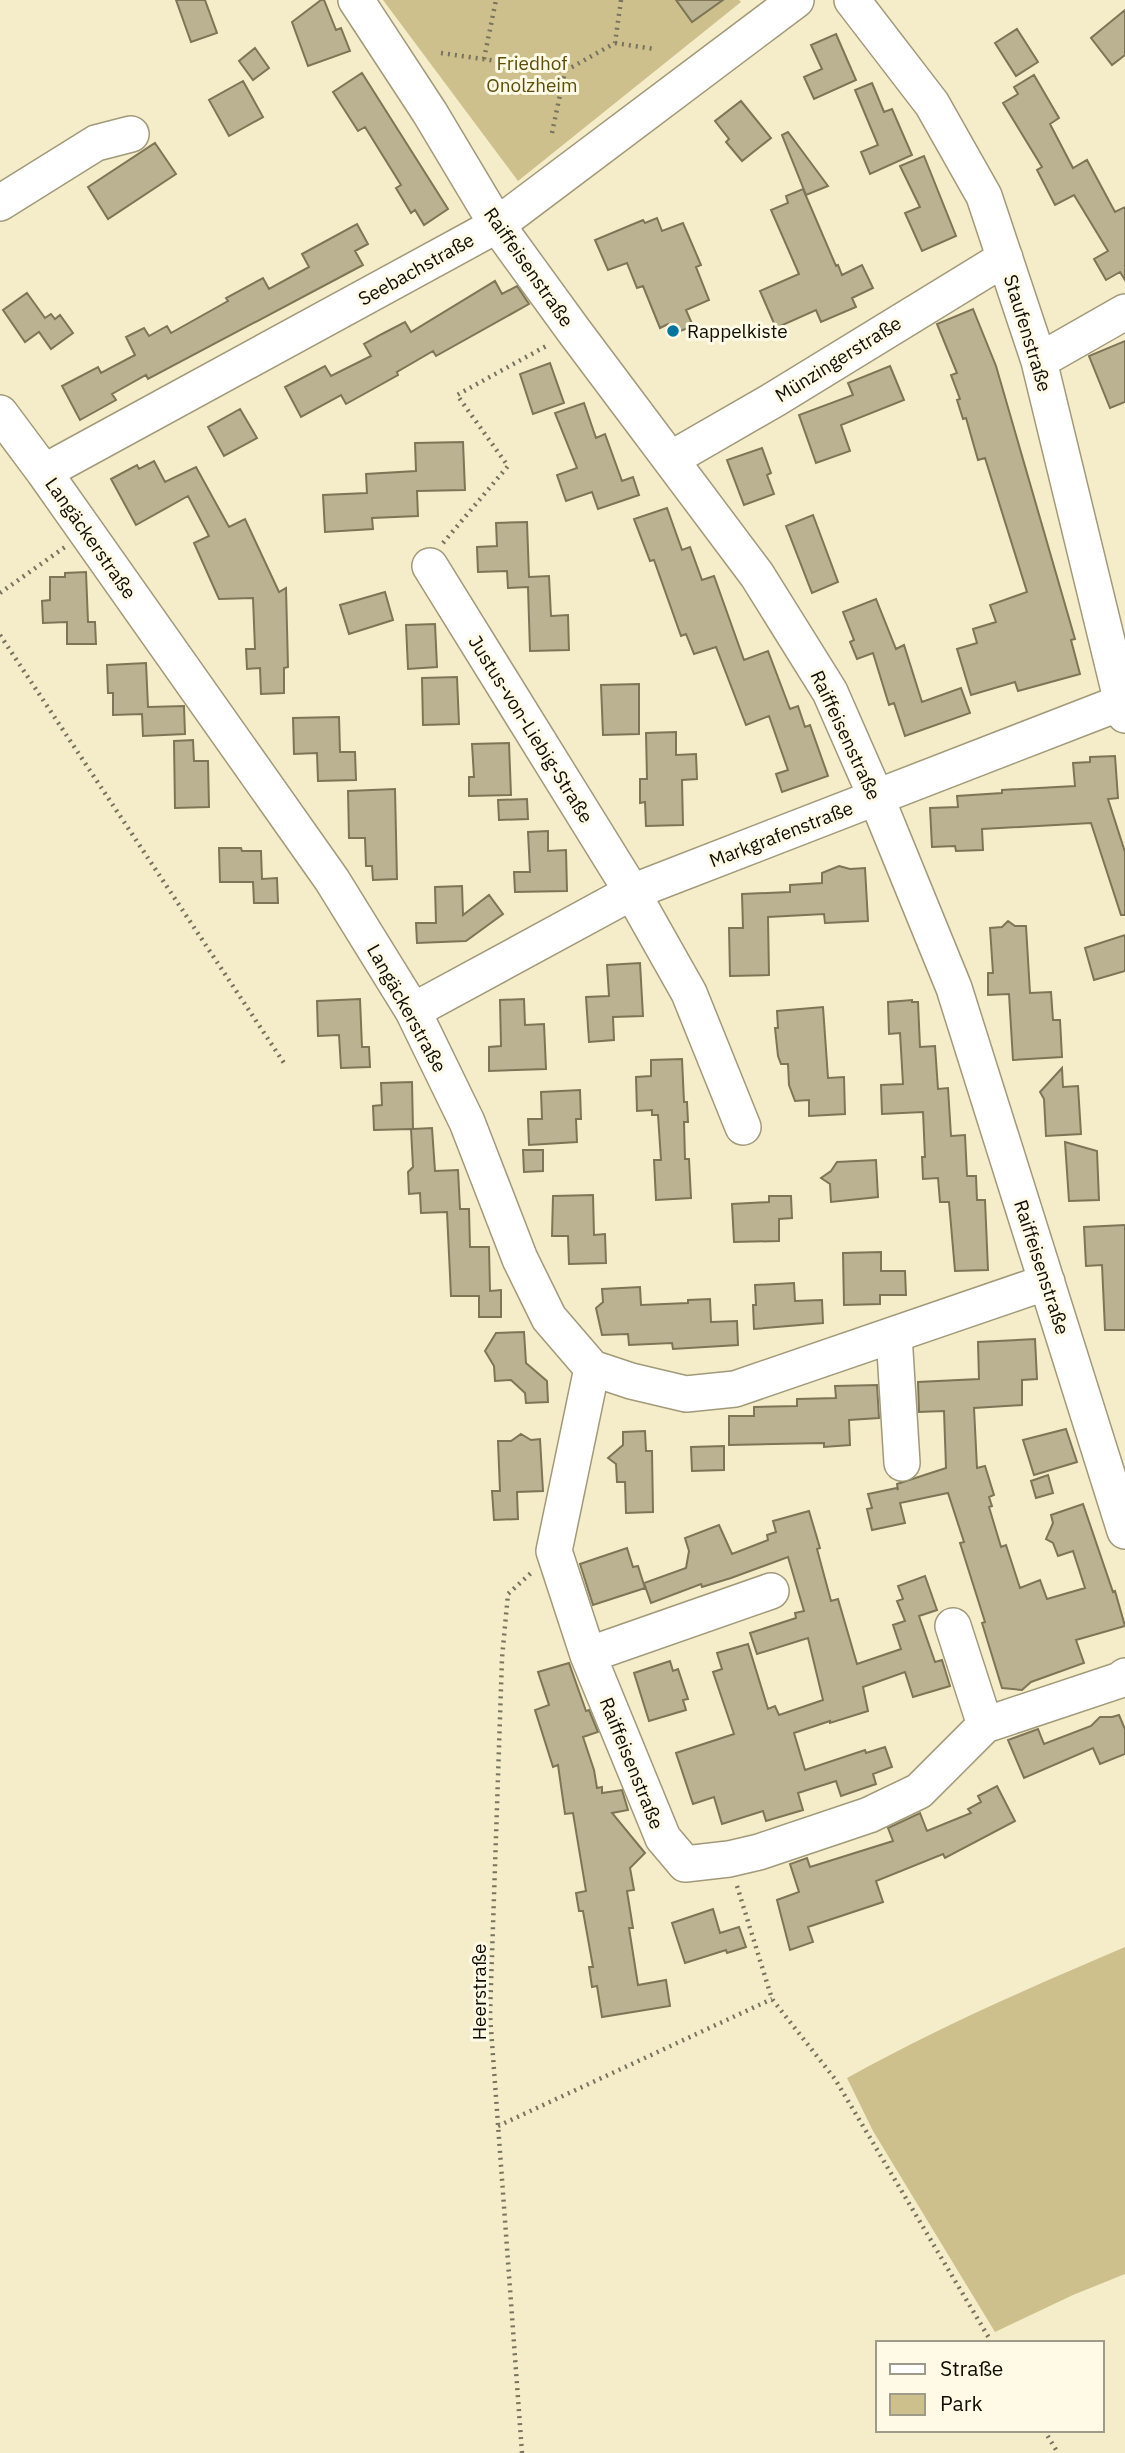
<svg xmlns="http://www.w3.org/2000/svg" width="1125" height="2453" font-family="'IBM Plex Sans',sans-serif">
  <rect width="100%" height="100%" fill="#f5edca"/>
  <path fill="#cdc08c" d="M 383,0 L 739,0 L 741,2 L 518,181 Z
    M 1125,1947 L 1125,2274 L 1073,2295 L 995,2332 L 873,2131 L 847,2078 C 937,2028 1031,1987 1125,1947 Z"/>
  <path fill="#bab290" stroke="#7d7556" stroke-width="2" d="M 176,0 L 205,0 L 217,33 L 191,42 Z
    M 321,0 L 324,0 L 336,30 L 341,28 L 350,51 L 308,66 L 292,22 Z
    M 676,0 L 723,0 L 692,22 Z
    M 1125,10 L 1125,55 L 1112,65 L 1091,38 Z
    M 1017,29 L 1038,62 L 1016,76 L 995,43 Z
    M 836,34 L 856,80 L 814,99 L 804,77 L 822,69 L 811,45 Z
    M 255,48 L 269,68 L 253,80 L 239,61 Z
    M 362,73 L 448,209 L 424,225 L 415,210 L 411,213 L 396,188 L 401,185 L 365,127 L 358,131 L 333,92 Z
    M 1034,75 L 1059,118 L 1050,124 L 1073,168 L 1087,160 L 1115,212 L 1125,207 L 1125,280 L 1120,272 L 1106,280 L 1094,259 L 1108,251 L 1074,195 L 1055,205 L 1037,170 L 1042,167 L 1003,103 L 1018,94 L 1014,87 Z
    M 243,81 L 263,117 L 229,136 L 209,100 Z
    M 872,83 L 884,112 L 892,109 L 912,155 L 870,174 L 861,152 L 878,145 L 855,90 Z
    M 741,101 L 771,138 L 742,161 L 726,142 L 729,139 L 715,121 Z
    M 788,132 L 828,186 L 806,195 L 782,135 Z
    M 155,143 L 176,174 L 108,219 L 88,187 Z
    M 924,156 L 956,236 L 922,251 L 905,213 L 920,207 L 900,166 Z
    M 803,189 L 836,266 L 838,265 L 842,275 L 862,265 L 873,288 L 852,298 L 856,307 L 821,322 L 816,310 L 776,328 L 760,291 L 799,274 L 771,210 L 788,203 L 786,196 Z
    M 657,218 L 662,231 L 683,223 L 701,265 L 696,267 L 709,300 L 686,310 L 693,326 L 673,334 L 668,324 L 660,328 L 643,286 L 637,288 L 627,263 L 608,270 L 595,240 L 643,220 L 645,223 Z
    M 357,224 L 368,244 L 355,251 L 363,265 L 148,379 L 146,375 L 112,394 L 116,400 L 80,420 L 62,386 L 98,367 L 101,373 L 135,355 L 126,337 L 144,328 L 149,336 L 167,326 L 171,333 L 228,301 L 226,298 L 263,278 L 269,289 L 309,267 L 302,254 Z
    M 495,281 L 502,294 L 517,286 L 529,304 L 436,356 L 433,351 L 397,372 L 398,375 L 346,404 L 341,395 L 301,417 L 285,387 L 325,366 L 331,376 L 371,356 L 364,344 L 382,334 L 405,322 L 411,332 Z
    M 27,293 L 45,318 L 51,314 L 55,319 L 60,315 L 73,333 L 51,349 L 39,332 L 25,342 L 3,310 Z
    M 973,309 L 996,366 L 1075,639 L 1071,640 L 1080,674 L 1018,691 L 1015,682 L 971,695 L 957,649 L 977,643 L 973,629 L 996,622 L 990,605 L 1027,592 L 985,458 L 978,460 L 966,418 L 963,419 L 957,400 L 960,399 L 951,375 L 957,373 L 937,324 Z
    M 1125,341 L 1125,402 L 1110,408 L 1089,356 Z
    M 550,363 L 564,403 L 533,414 L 520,374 Z
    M 890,366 L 904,400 L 841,425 L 850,451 L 816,463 L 799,415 L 853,395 L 848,383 Z
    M 584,403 L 596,438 L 605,434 L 622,481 L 633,477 L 639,495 L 598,509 L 592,492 L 566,501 L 557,475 L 577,468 L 555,413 Z
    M 240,409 L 257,438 L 224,456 L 208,427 Z
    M 463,442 L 465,490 L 417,491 L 418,516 L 372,518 L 373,529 L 325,532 L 323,495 L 367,493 L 366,474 L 416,471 L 415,443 Z
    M 762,448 L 771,473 L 767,475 L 774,494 L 744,505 L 727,460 Z
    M 154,461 L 165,482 L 196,467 L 229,527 L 245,519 L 279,592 L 286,588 L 288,667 L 284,668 L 284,693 L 261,694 L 260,668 L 247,669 L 246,649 L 255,649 L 253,598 L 219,599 L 194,543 L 209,536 L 188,496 L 136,525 L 111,479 L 137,465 L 139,469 Z
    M 667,508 L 682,550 L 690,547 L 702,580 L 714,576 L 744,660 L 768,651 L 790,709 L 798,706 L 805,727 L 810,725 L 828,776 L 782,792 L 776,774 L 788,770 L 769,716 L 746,725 L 716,647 L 694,654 L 686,634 L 681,636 L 654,560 L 650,561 L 634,519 Z
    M 813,515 L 838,582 L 812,593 L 786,526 Z
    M 527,522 L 529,577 L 549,576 L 551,616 L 568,615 L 569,650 L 530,651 L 528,587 L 508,588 L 507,571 L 478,572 L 477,547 L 497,546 L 496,523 Z
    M 86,572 L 88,622 L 95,622 L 96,644 L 67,644 L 67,622 L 43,623 L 42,601 L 50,600 L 50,577 L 65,577 L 65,573 Z
    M 385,592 L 393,620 L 349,634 L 340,605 Z
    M 876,599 L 896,649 L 904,645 L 922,702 L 961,688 L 970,713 L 905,736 L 894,703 L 889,705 L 873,653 L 857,659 L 850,642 L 854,640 L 843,612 Z
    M 435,624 L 437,667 L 408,669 L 406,625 Z
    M 146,663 L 148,707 L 184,706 L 185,734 L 143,736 L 142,714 L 113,715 L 113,693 L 108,693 L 107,665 Z
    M 457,677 L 459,724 L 423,725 L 422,678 Z
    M 639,684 L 639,734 L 603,735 L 601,685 Z
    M 339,717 L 340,752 L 355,752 L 356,780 L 318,781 L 317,753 L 294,754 L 293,718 Z
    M 676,732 L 676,755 L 696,754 L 697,779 L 682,780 L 683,825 L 646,826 L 645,802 L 640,803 L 640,779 L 647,779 L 646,733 Z
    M 193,740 L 194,761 L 208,761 L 209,807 L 175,808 L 174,741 Z
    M 509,743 L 511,795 L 469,796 L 469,777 L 474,777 L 472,744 Z
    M 1115,756 L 1118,798 L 1108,799 L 1125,852 L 1125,915 L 1121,915 L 1091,823 L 982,829 L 983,850 L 956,851 L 955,846 L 932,847 L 930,808 L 958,807 L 957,796 L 1002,793 L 1002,790 L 1075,786 L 1073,763 L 1090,762 L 1090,757 Z
    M 395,789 L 397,879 L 373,880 L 372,866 L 366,866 L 365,838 L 349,838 L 348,791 Z
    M 527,799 L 528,819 L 499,820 L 498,800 Z
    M 548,831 L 548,851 L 566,850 L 567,891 L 515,892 L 514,872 L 530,872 L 528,832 Z
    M 219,848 L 241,848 L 242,851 L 261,851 L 262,879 L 277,878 L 278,903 L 254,903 L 253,882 L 220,882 Z
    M 839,866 L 850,869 L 865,868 L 868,921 L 825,923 L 824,914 L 768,917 L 769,975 L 730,976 L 729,928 L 743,928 L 742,894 L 790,892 L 790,885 L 822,883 L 822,873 Z
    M 462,886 L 463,915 L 489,895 L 503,914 L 466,941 L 417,943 L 416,923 L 436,923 L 435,887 Z
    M 1008,921 L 1015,926 L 1026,926 L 1030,993 L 1051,992 L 1053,1020 L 1060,1020 L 1062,1057 L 1013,1060 L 1009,994 L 988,995 L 988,973 L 993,973 L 990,928 L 1002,927 Z
    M 1125,935 L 1125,971 L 1094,980 L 1085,948 Z
    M 640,963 L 643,1016 L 613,1017 L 614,1040 L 589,1042 L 586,997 L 609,996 L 607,965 Z
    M 360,999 L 362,1047 L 369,1047 L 370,1067 L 341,1068 L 339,1035 L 318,1036 L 317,1001 Z
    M 524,999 L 525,1025 L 544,1024 L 546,1069 L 489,1071 L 489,1047 L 501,1046 L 500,1000 Z
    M 912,1000 L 912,1002 L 918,1002 L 920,1047 L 935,1046 L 938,1089 L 948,1088 L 951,1136 L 965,1135 L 967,1176 L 976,1176 L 977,1200 L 985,1200 L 988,1270 L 955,1271 L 949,1202 L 940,1202 L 938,1178 L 923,1179 L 922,1157 L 925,1157 L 923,1112 L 882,1114 L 881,1085 L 903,1084 L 900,1033 L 889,1034 L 888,1002 Z
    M 823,1007 L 828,1078 L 844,1077 L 845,1114 L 809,1116 L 809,1100 L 795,1101 L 789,1085 L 788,1064 L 781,1064 L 778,1056 L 775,1028 L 778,1028 L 777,1011 Z
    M 682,1059 L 684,1102 L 687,1102 L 688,1122 L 684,1122 L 685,1159 L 689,1159 L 691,1198 L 656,1200 L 654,1160 L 661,1160 L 658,1115 L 652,1115 L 652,1110 L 637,1111 L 636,1077 L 651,1076 L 651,1060 Z
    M 1062,1068 L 1063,1087 L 1078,1086 L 1081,1134 L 1046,1136 L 1044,1099 L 1040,1092 Z
    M 412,1082 L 413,1129 L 432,1128 L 435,1171 L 458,1170 L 460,1209 L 469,1209 L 470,1247 L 489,1247 L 490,1291 L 501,1290 L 501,1317 L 479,1317 L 479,1296 L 451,1296 L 447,1212 L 421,1213 L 420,1193 L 409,1194 L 408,1172 L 413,1167 L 411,1129 L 374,1130 L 373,1106 L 382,1105 L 381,1083 Z
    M 580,1090 L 581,1119 L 576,1119 L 577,1142 L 529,1145 L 528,1119 L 542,1119 L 541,1092 Z
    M 1065,1142 L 1097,1151 L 1099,1200 L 1069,1201 Z
    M 523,1150 L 543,1150 L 543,1171 L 524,1172 Z
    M 876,1160 L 878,1197 L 831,1202 L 830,1184 L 821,1178 L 831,1171 L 837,1162 Z
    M 593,1195 L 594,1235 L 605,1234 L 606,1263 L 569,1264 L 568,1236 L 552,1236 L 553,1196 Z
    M 769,1196 L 791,1196 L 792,1218 L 779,1219 L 779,1241 L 734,1242 L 732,1204 L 769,1202 Z
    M 1125,1225 L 1125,1330 L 1105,1330 L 1102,1265 L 1086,1266 L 1084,1227 Z
    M 881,1252 L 881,1271 L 905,1271 L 906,1295 L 880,1295 L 880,1304 L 844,1305 L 843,1253 Z
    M 794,1283 L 795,1301 L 822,1300 L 823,1323 L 754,1329 L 753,1305 L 756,1305 L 755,1285 Z
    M 640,1287 L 641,1305 L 688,1303 L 688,1300 L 710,1299 L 711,1322 L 737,1321 L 738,1345 L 673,1349 L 672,1343 L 629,1345 L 628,1334 L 602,1335 L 596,1308 L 603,1302 L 602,1289 Z
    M 524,1332 L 526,1363 L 547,1381 L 548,1402 L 526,1403 L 525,1393 L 511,1380 L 495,1381 L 494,1366 L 485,1351 L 496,1333 Z
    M 1035,1339 L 1037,1379 L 1022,1380 L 1022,1405 L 974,1408 L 977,1468 L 985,1466 L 994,1495 L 989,1497 L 992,1506 L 989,1507 L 1001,1547 L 1006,1545 L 1020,1588 L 1040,1580 L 1047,1599 L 1085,1588 L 1073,1551 L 1058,1556 L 1053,1543 L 1046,1539 L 1053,1523 L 1051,1515 L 1083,1504 L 1113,1592 L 1115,1591 L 1125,1626 L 1076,1640 L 1084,1663 L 1031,1682 L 1022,1690 L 1002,1688 L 982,1623 L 985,1622 L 960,1543 L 964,1542 L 948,1493 L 900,1503 L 905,1523 L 872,1530 L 867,1509 L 872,1508 L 868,1494 L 897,1488 L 898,1490 L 897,1484 L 946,1468 L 944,1411 L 919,1412 L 918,1382 L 979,1379 L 978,1342 Z
    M 877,1385 L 879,1418 L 849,1420 L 850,1445 L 824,1447 L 824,1443 L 729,1445 L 729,1416 L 754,1416 L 754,1407 L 797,1406 L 797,1399 L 836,1398 L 835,1386 Z
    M 1066,1429 L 1077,1462 L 1034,1475 L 1023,1440 Z
    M 645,1431 L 646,1451 L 652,1451 L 653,1512 L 626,1513 L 625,1482 L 617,1482 L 616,1464 L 608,1458 L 623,1445 L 623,1432 Z
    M 521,1434 L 531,1440 L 540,1439 L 543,1491 L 517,1492 L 518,1519 L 494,1520 L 492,1491 L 500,1491 L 498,1441 L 511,1441 Z
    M 724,1446 L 724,1470 L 692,1471 L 691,1447 Z
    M 1048,1475 L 1053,1493 L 1036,1498 L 1031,1481 Z
    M 809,1511 L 820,1548 L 817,1549 L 831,1601 L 838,1599 L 857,1664 L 901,1649 L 893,1625 L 905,1621 L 897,1601 L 903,1599 L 898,1586 L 925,1576 L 937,1610 L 919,1616 L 935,1662 L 942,1660 L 950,1686 L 913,1697 L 905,1672 L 863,1687 L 868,1711 L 830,1723 L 830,1721 L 794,1733 L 805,1770 L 865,1750 L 866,1753 L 885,1747 L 892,1767 L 873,1774 L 876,1784 L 841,1796 L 836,1781 L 798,1793 L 803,1810 L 766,1821 L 763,1811 L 722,1824 L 714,1797 L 693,1804 L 676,1753 L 734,1734 L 713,1672 L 722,1669 L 717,1653 L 748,1644 L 768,1709 L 775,1706 L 779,1715 L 823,1700 L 808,1638 L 757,1654 L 750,1633 L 796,1618 L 795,1613 L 804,1611 L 788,1557 L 731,1578 L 702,1587 L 701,1584 L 651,1603 L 644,1583 L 686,1568 L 689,1551 L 685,1538 L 719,1525 L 732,1554 L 768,1540 L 767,1535 L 776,1532 L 773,1521 Z
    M 627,1548 L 633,1567 L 638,1566 L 645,1588 L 593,1605 L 580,1564 Z
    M 670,1661 L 673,1671 L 678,1669 L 688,1699 L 683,1700 L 686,1710 L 649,1721 L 634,1673 Z
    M 569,1663 L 586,1711 L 589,1710 L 598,1732 L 583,1737 L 594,1770 L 597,1788 L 602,1787 L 602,1793 L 622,1790 L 628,1810 L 612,1813 L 645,1853 L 630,1868 L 634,1890 L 627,1891 L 633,1928 L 629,1928 L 638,1985 L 666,1980 L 670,2006 L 602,2017 L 597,1986 L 592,1987 L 589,1967 L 593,1967 L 583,1911 L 579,1911 L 576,1893 L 586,1891 L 573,1813 L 565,1814 L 558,1765 L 553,1767 L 535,1710 L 549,1705 L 538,1672 Z
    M 1119,1715 L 1125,1729 L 1125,1754 L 1100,1764 L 1093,1748 L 1024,1778 L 1008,1740 L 1038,1729 L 1044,1744 L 1091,1726 L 1100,1717 L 1112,1717 Z
    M 997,1786 L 1015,1821 L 945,1858 L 943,1854 L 876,1881 L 883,1902 L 808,1927 L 813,1942 L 790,1950 L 777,1900 L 799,1892 L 790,1864 L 807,1858 L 810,1867 L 893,1841 L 888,1828 L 920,1813 L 927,1831 L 971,1813 L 968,1809 L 981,1802 L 978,1796 Z
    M 713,1909 L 720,1933 L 739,1927 L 746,1947 L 727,1953 L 726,1950 L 685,1963 L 672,1923 Z"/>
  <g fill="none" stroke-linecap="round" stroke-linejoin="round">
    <defs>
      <path id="minor" d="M 356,0 L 430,113 L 497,225 L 574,331 L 757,575 L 830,692 L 876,797 L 954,988 L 1125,1531
        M 852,0 L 932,104 L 984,196 L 1039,361 L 1125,715
        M 0,203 L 96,143 L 131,134
        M 1039,361 L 1125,312
        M 0,413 L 44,472 L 332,880 L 413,1011 L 467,1122 L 520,1259 L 549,1318 L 592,1368 L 631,1381 L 686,1394 L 735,1389 L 1047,1282
        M 671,459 L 775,399 L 1005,258
        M 44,472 L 497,225 L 796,0
        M 430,566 L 632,892 L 689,993 L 743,1127
        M 413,1011 L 632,892 L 1125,701
        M 894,1335 L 902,1463
        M 592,1368 L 554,1551 L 588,1655 L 663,1838 L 685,1864 L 729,1859 L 759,1852 L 869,1815 L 919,1791 L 985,1725 L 1120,1680 L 1125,1676
        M 953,1626 L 985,1725
        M 588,1655 L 771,1591"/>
    </defs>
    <use href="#minor" stroke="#a19979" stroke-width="38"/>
    <path stroke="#78735e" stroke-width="4.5" stroke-dasharray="2 5" stroke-linecap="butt" d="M 615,43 L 654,49
      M 441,53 L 565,71 L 615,43 L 621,0
      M 484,59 L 496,0
      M 552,133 L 565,71
      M 443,543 L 508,466 L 457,395 L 548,345
      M 0,593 L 65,547
      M 0,635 L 284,1063
      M 737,1886 L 772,1999 L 835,2079 L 992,2343
      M 498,2126 L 772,1999
      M 1044,2430 L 1058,2453
      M 522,2453 L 490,2015 L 502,1658 L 508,1594 L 531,1573"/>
    <use href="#minor" stroke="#fff" stroke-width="35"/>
  </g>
  <circle fill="#00769f" stroke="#fffae5" stroke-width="2.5" cx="673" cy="331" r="7"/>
  <g text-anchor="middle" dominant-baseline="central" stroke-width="6" stroke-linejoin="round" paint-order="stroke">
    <g font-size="19" fill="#5c4d08" stroke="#fffae5">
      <text x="532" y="63">Friedhof<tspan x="532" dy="22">Onolzheim</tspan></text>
    </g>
    <g font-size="19" fill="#100d03" stroke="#fffae5">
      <text transform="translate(529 267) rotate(55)">Raiffeisenstraße</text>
      <text transform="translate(416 269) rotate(-29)">Seebachstraße</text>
      <text transform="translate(1028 333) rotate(73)">Staufenstraße</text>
      <text transform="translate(838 359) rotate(-32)">Münzingerstraße</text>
      <text transform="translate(91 538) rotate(55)">Langäckerstraße</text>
      <text transform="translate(531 729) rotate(58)">Justus-von-Liebig-Straße</text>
      <text transform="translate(846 735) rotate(65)">Raiffeisenstraße</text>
      <text transform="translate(781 834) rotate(-21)">Markgrafenstraße</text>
      <text transform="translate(407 1008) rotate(61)">Langäckerstraße</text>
      <text transform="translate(1042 1267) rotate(72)">Raiffeisenstraße</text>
      <text transform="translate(632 1763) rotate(68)">Raiffeisenstraße</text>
      <text transform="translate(479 1992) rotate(-90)">Heerstraße</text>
    </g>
    <g font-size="19" fill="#100d03" stroke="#fffae5" text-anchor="start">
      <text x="687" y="331">Rappelkiste</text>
    </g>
  </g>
  <rect x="876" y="2341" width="228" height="91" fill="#fffae5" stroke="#9f9b8b" stroke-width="2"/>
  <rect x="890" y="2364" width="35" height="10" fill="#ffffff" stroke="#9f9b8b" stroke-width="2"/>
  <text x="940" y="2376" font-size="21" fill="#100d03">Straße</text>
  <rect x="890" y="2394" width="35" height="21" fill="#cdc08c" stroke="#9f9b8b" stroke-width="2"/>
  <text x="940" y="2411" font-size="21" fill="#100d03">Park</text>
</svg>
